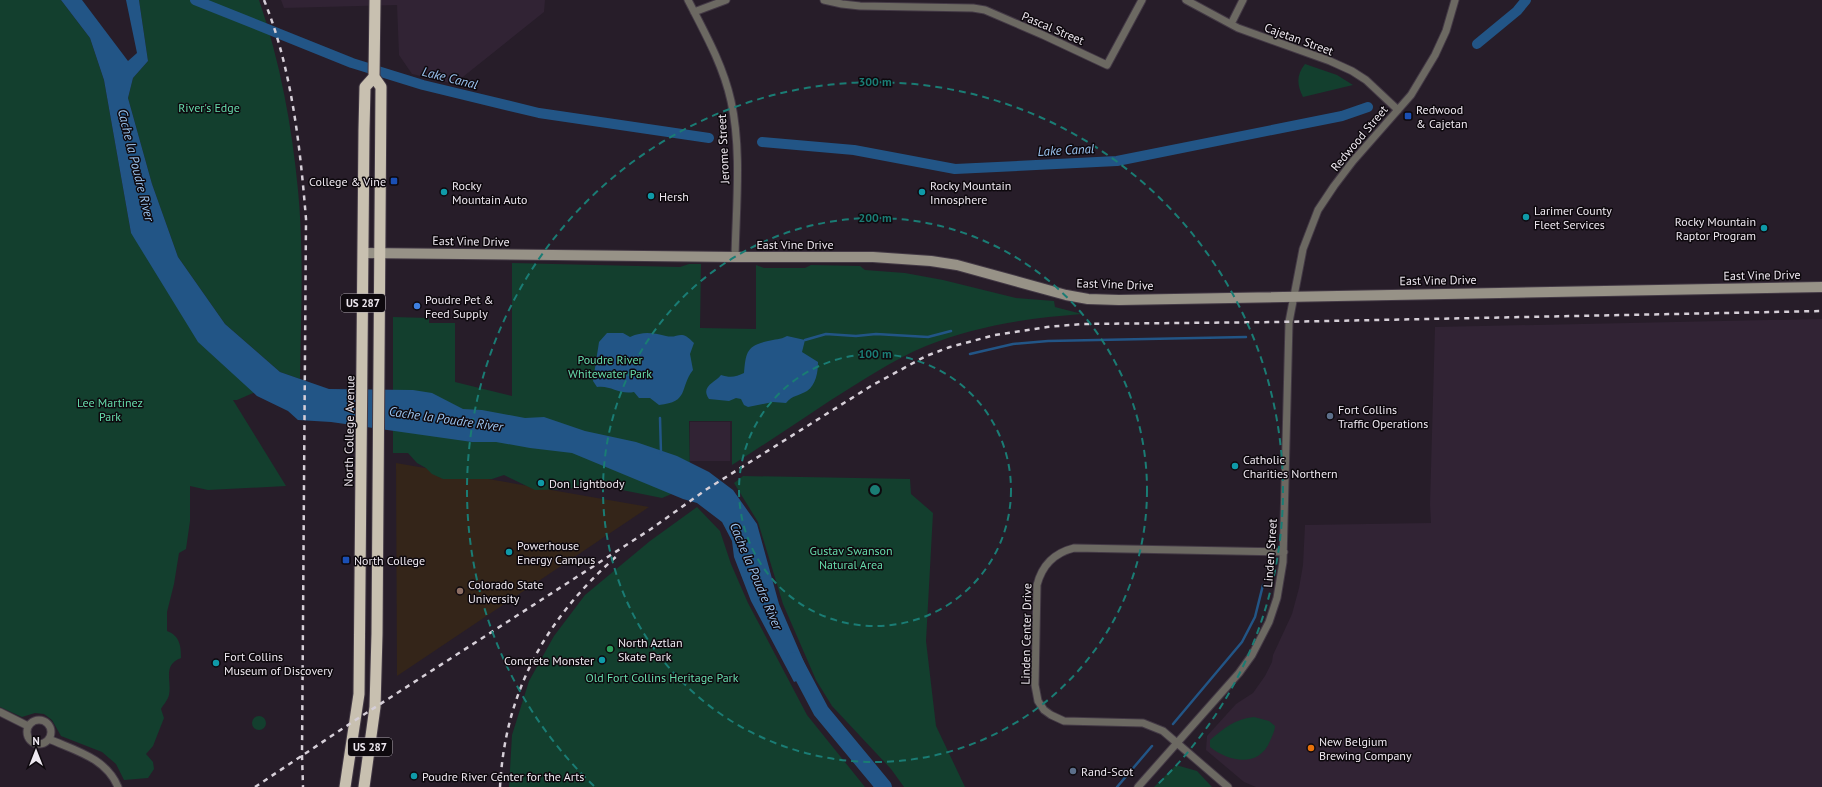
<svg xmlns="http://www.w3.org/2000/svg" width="1822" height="787" font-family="'PT Sans',sans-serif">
  <rect width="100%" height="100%" fill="#271d29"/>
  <path fill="#312334" d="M 281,0 L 545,0 L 544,12 L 454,84 L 412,74 L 399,55 L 397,5 L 284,8 Z
    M 1822,319 L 1822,787 L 1256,787 L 1244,782 L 1206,750 L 1207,736 L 1236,704 L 1253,693 L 1265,676 L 1272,662 L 1273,655 L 1292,614 L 1299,588 L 1303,565 L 1305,525 L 1431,523 L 1430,504 L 1435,327 Z
    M 690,422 L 730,422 L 730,461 L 690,461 Z"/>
  <path fill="#342519" d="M 396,463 L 649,507 L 397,676 Z"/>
  <path fill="#133f2e" d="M 0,0 L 61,0 L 90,38 L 104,80 L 131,233 L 260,390 L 237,400 L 233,400 L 286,486 L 208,490 L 190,486 L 190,521 L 186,549 L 179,553 L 174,584 L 167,612 L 167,631 C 180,636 181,646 181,658 C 162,665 172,681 169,695 C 168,700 163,705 161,709 L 164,718 L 153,746 L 146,754 L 153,762 L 154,769 L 148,778 L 124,780 L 116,764 L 102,752 L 61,736 L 52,720 L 44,714 L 35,713 L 22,717 L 0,707 Z
    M 139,0 L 259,0 C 280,61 292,126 298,190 C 304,252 301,316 300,379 L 280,372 L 225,324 L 178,257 L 152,184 L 128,98 L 133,78 L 148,61 Z
    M 1305,64 L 1337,75 L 1353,85 L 1303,97 C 1297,85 1296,75 1305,64 Z
    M 512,263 L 680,267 L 689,264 L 701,264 L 700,328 L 756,329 L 756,265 L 764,268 L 805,268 L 811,265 L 860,266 L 865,270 L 905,273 L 943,280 L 1016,298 L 1054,301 L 1055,307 L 1082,314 C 1028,318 976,326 926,346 C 892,360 862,381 831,400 C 798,422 765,444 732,465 L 732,421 L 689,421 L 690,477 L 681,490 L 662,498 L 592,484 L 568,489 L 535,490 L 504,475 L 492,479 L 443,479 L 432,474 L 426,468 L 417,463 L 408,453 L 393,453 L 393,317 L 429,318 L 429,323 L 455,323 L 455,382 L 512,396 Z
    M 743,476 L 910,479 L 911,494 L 933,513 L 926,641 L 936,726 L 965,787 L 904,787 L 891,769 L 832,706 L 816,680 L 783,604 L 758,522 L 734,483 Z
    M 697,507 L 720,531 L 731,564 L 748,603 L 807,715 L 865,787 L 509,787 L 512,735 L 529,681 L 554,636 L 585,595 L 650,541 Z
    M252 723a7 7 0 1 1 14 0a7 7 0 1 1-14 0Z
    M 1254,717 L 1269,721 L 1275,726 C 1275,731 1272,736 1270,741 C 1259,768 1229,762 1210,747 L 1210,740 C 1224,728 1235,719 1254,717 Z
    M 1176,765 L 1197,771 L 1212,787 L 1154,787 Z"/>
  <path fill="#225586" d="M 61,0 L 82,0 L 128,61 L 137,53 L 126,0 L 139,0 L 148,61 L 133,78 L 128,98 L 152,184 L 178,257 L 225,324 L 280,372 L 329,389 L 413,390 L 432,393 L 463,409 L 482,410 L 525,418 L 544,417 L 585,431 L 636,442 L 677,456 L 709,472 L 733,490 L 757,524 L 779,604 L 810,676 L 794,682 L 751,601 L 734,557 L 732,541 L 722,522 L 697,503 L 683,499 L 572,453 L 530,448 L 496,442 L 472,442 L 331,422 L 298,420 L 288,411 L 257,396 L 198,342 L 131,233 L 104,80 L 90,38 Z
    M 607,333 L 623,333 L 630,337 C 644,331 652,333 666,336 C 679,339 680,328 694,343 L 690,354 L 693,370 C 679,388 690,402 659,405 L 650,398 L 639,398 L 634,392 C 619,395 611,385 597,387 L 593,381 L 599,342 Z
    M 787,336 L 805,340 L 802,352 L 818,362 C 818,372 816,385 807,391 C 799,396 792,395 786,403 L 773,402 L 748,407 L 744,405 L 741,399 L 736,398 L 729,401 L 709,399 C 700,386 715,383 721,375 C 730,378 736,377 744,373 C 746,353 746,346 768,341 C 775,339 780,340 787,336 Z"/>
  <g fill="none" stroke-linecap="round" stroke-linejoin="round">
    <path stroke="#225586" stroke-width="2.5" d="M 805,340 L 826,334 L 856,336 L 876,334 L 928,337 L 951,331
      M 970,354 L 1013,344 L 1048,341 L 1246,337
      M 660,418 L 661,453
      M 1173,724 L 1242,642 L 1255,617 L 1263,585
      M 1117,787 L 1152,746"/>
    <path stroke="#225586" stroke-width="10" d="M 195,0 L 352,63 L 423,85 L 539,113 L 709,138
      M 1477,44 L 1517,11 L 1526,0
      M 762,142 L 854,150 L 955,169 L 1117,161 L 1342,116 L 1368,107"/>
    <path stroke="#225586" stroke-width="16" d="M 794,660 L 821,711 L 884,787"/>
    <defs>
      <path id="minor" d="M 688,0 C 705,33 723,65 731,101 C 742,150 736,207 735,257
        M 824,0 L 842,4 L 860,6 L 973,8 L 985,10 L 1043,35 L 1107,65 L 1142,0
        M 1186,0 L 1238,28 L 1330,61 L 1352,71 L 1366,80 L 1398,110
        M 694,12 L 726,0
        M 1231,24 L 1243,0
        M 0,712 L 28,726
        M27 732a12 12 0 1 1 24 0a12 12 0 1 1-24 0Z
        M 49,739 C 76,751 106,758 118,787
        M 1138,787 L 1239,673 L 1252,655 L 1269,622 L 1277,598 L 1283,562 L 1289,322 L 1303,249 L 1318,210 L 1334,186 L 1353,161 L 1411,95 L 1435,55 L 1446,31 L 1455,0
        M 1228,787 L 1163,731 L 1143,723 L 1064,721 L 1051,715 L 1044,710 L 1038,701 L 1035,685 L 1037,585 C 1042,565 1054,553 1074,548 L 1284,552"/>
      <path id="secondary" d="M 363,253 L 735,257 L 873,257 L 931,261 L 957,265 L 1066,295 L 1088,299 L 1119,300 L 1822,287"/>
      <path id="trunk" d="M 345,787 L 359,694 L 364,130 L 365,87 L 374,77
        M 364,787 L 375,707 L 377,634 L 381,87 L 374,77 L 375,0"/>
    </defs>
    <use href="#minor" stroke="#433945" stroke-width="9"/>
    <use href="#secondary" stroke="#433945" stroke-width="12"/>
    <use href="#trunk" stroke="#433945" stroke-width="13"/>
    <use href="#minor" stroke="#6c6962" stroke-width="7"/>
    <use href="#secondary" stroke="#979287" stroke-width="10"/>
    <use href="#trunk" stroke="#c8c0b0" stroke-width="11"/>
    <path stroke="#d6cfd8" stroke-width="2.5" stroke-dasharray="5 5" stroke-linecap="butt" d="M 264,0 C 292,69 300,146 306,219 L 302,755 L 303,787
      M 255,787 L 357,719 L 651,529 L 707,489 L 871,386 L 926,356 L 950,347 L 995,335 L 1047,327 L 1082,324 L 1278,322 L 1822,311
      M 500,787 C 505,691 546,618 618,555"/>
  </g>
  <g fill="none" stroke="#1a7c74" stroke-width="2" stroke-dasharray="7 5">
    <circle cx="875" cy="490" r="136"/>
    <circle cx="875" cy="490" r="272"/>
    <path d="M594 786A408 408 0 1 1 1156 786"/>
  </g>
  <g fill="#1a4fb4" stroke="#0e090e" stroke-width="1.5">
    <rect x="1404" y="112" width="8" height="8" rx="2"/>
    <rect x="390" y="177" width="8" height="8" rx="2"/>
    <rect x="342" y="556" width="8" height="8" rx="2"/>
  </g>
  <g fill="#0f9aa8" stroke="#0e090e" stroke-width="1.5">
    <circle cx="444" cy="192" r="4"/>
    <circle cx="922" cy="192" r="4"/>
    <circle cx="651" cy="196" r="4"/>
    <circle cx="1526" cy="217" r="4"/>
    <circle cx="1764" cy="228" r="4"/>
    <circle cx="1235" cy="466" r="4"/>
    <circle cx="541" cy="483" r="4"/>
    <circle cx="509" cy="552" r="4"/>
    <circle cx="602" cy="660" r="4"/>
    <circle cx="216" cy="663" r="4"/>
    <circle cx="414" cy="776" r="4"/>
  </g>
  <circle fill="#3f7fe0" stroke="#0e090e" stroke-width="1.5" cx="417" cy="306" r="4"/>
  <g fill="#5c6f8a" stroke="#0e090e" stroke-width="1.5">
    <circle cx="1330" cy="416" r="4"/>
    <circle cx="1073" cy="771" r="4"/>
  </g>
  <circle fill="#8d6e63" stroke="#0e090e" stroke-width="1.5" cx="460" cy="591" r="4"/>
  <circle fill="#2e9e5b" stroke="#0e090e" stroke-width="1.5" cx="610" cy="649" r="4"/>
  <circle fill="#e8710a" stroke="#0e090e" stroke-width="1.5" cx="1311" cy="748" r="4"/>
  <g text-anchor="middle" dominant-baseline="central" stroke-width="3" stroke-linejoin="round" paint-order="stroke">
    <g fill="#0e090e" stroke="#aba5ac" stroke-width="1">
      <rect x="341" y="294" width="44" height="18" rx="3"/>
      <rect x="348" y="738" width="44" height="18" rx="3"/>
    </g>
    <g font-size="11" font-weight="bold" fill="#eee8f0">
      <text x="363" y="303">US 287</text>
      <text x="370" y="747">US 287</text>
    </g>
    <g font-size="12" fill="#eee8f0" stroke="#0e090e">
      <text transform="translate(1053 28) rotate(23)">Pascal Street</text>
      <text transform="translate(1299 39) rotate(20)">Cajetan Street</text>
      <text transform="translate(1359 138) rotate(-50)">Redwood Street</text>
      <text transform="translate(723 149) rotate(-93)">Jerome Street</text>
      <text transform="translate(471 241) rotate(1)">East Vine Drive</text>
      <text x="795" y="244">East Vine Drive</text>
      <text transform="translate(1762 275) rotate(-1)">East Vine Drive</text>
      <text transform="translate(1438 280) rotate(-1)">East Vine Drive</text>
      <text transform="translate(1115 284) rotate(2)">East Vine Drive</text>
      <text transform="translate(349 431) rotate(-89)">North College Avenue</text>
      <text transform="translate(1270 553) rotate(-86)">Linden Street</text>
      <text transform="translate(1026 634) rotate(-89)">Linden Center Drive</text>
    </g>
    <g font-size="12" fill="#66dbab" stroke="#0e090e">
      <text x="209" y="107">River's Edge</text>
      <text x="610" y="359">Poudre River<tspan x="610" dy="14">Whitewater Park</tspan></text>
      <text x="110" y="402">Lee Martinez<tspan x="110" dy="14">Park</tspan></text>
      <text x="851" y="550">Gustav Swanson<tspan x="851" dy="14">Natural Area</tspan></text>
      <text x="662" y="677">Old Fort Collins Heritage Park</text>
    </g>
    <g font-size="12" fill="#eee8f0" stroke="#0e090e" text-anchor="start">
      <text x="1416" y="109">Redwood<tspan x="1416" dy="14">&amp; Cajetan</tspan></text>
      <text x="386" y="181" text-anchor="end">College &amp; Vine</text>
      <text x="452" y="185">Rocky<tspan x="452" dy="14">Mountain Auto</tspan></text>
      <text x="930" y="185">Rocky Mountain<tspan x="930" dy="14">Innosphere</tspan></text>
      <text x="659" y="196">Hersh</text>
      <text x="1534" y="210">Larimer County<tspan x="1534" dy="14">Fleet Services</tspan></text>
      <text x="1756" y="221" text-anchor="end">Rocky Mountain<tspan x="1756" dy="14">Raptor Program</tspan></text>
      <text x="425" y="299">Poudre Pet &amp;<tspan x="425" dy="14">Feed Supply</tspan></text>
      <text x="1338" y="409">Fort Collins<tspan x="1338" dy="14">Traffic Operations</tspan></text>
      <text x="1243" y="459">Catholic<tspan x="1243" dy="14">Charities Northern</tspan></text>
      <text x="549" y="483">Don Lightbody</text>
      <text x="517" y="545">Powerhouse<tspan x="517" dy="14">Energy Campus</tspan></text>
      <text x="354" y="560">North College</text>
      <text x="468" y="584">Colorado State<tspan x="468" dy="14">University</tspan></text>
      <text x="618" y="642">North Aztlan<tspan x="618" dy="14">Skate Park</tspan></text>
      <text x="224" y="656">Fort Collins<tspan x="224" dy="14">Museum of Discovery</tspan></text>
      <text x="594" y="660" text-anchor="end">Concrete Monster</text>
      <text x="1319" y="741">New Belgium<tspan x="1319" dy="14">Brewing Company</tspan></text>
      <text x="1081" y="771">Rand-Scot</text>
      <text x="422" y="776">Poudre River Center for the Arts</text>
    </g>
    <g font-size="13" font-style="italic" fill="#9bc4f0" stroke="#0e090e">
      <text transform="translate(450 78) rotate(14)">Lake Canal</text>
      <text transform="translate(1066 150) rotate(-3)">Lake Canal</text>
      <text transform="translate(136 165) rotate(76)">Cache la Poudre River</text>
      <text transform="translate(446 419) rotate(8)">Cache la Poudre River</text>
      <text transform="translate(756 576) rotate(67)">Cache la Poudre River</text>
    </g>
  </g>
  <circle cx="875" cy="490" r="6" fill="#1a7c74" stroke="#0e090e" stroke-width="2"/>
  <g font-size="12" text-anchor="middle" font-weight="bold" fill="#1a7c74" stroke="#0e090e" stroke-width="3" stroke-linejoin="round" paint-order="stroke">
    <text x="875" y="86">300 m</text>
    <text x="875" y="222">200 m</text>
    <text x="875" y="358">100 m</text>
  </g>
  <g transform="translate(36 751)" stroke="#0e090e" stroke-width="3" paint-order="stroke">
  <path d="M0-3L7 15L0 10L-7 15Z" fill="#eee8f0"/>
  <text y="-6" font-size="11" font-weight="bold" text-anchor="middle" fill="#eee8f0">N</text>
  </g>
</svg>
